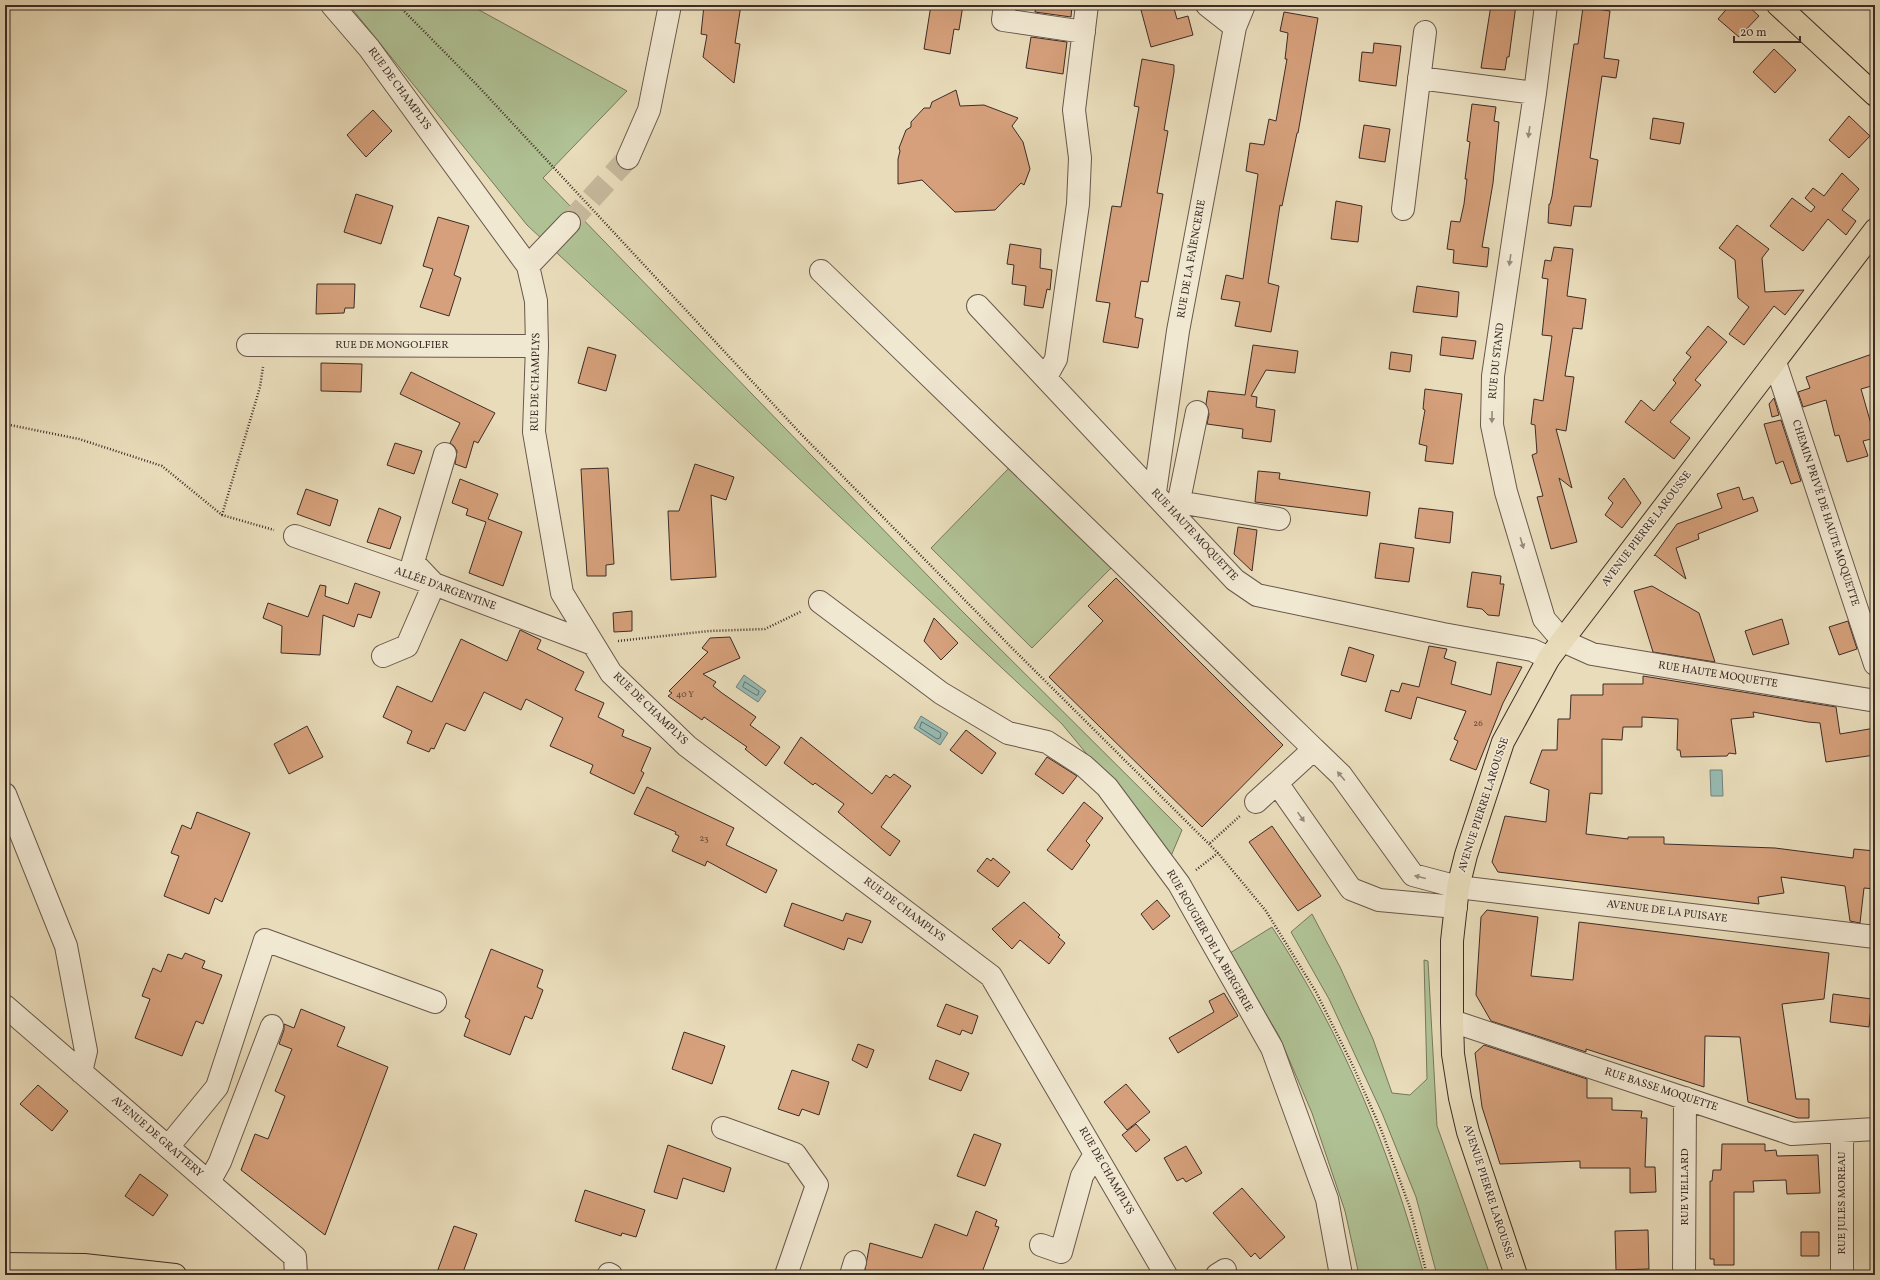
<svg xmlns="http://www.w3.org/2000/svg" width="1880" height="1280" font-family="Vollkorn,serif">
  <rect width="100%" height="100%" fill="#e9dcba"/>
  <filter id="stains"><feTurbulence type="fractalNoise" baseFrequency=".005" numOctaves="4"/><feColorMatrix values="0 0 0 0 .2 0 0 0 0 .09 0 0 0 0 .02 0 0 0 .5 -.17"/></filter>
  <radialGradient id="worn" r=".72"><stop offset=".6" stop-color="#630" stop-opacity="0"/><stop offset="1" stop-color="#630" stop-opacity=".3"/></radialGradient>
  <path fill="#b0c295" stroke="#76775e" d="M 349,5 L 470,5 L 627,91 L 543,178 L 961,610 L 1182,830 L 1171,856 L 1062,724 L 527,225 Z
    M 1012,465 L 1114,565 L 1032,648 L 931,548 Z
    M 1312,914 L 1340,967 L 1373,1039 L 1392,1093 L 1410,1095 L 1427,1079 L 1424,960 L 1428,961 L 1437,1126 L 1490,1275 L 1437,1275 L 1416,1197 L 1382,1113 L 1329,999 L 1291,932 Z
    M 1272,927 C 1343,1035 1390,1150 1424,1275 L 1359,1275 L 1345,1211 L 1312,1113 L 1279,1036 L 1230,953 Z"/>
  <path fill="#97bbb3" stroke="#73827b" d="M 744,675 L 766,691 L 758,702 L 736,687 Z
    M 921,716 L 948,733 L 940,745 L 914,728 Z
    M 1710,770 L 1722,770 L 1723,796 L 1711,796 Z"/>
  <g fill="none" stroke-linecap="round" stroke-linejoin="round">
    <path stroke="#6a746d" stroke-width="1" d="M 745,682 L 759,691 L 758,695 L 756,695 L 743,687 Z
      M 922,722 L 941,733 L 940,738 L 937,739 L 920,728 Z"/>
  </g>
  <path fill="#d5a07b" stroke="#3d2c27" d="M 704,5 L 741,5 L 735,43 L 740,44 L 734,83 L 703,57 L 707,35 L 701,34 Z
    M 931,5 L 963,5 L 959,30 L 954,29 L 950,54 L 924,49 Z
    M 1036,5 L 1072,5 L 1071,17 L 1035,12 Z
    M 1157,5 L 1173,5 L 1177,19 L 1188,16 L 1193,35 L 1151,47 L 1141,10 Z
    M 1491,5 L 1516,5 L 1509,57 L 1507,57 L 1505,70 L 1481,68 Z
    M 1730,5 L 1747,5 L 1759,16 L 1739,37 L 1718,19 Z
    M 1583,7 L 1610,11 L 1604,58 L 1619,60 L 1616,78 L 1602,76 L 1590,158 L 1598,160 L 1591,207 L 1574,206 L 1571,226 L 1548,223 L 1549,204 L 1550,204 L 1552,196 L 1574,44 L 1578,44 Z
    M 1284,12 L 1318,18 L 1298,133 L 1297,133 L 1282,206 L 1280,205 L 1268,283 L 1279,286 L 1271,332 L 1235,326 L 1240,302 L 1221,299 L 1226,275 L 1243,279 L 1258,174 L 1246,171 L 1250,143 L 1264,145 L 1269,119 L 1276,121 L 1287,59 L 1285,59 L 1288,33 L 1280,31 Z
    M 1031,37 L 1067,42 L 1063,74 L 1026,68 Z
    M 1374,43 L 1401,46 L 1396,86 L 1359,81 L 1362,52 L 1373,53 Z
    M 1774,49 L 1796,70 L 1775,93 L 1753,72 Z
    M 1142,59 L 1174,65 L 1174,72 L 1164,130 L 1168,131 L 1157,193 L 1163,194 L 1148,282 L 1141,281 L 1135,317 L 1143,319 L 1138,348 L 1103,342 L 1110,303 L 1096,301 L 1112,206 L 1121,207 L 1139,107 L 1134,106 Z
    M 956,90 L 960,106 L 984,105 L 1018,118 L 1012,126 L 1023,142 L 1030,169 L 1024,185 L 1021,183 L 995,210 L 955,212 L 922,180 L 898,184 L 898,159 L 900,151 L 899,148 L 906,130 L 911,127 L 911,122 L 924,108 L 930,108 L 932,102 Z
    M 1472,104 L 1496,107 L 1494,121 L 1499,122 L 1493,183 L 1482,247 L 1489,248 L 1487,267 L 1453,263 L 1454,250 L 1447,249 L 1451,221 L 1460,222 L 1464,204 L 1467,179 L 1465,179 L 1470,142 L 1467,141 Z
    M 373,110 L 392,131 L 366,157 L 347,135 Z
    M 1849,116 L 1870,136 L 1849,158 L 1829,140 Z
    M 1653,118 L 1684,123 L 1680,144 L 1650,139 Z
    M 1364,125 L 1390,129 L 1385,162 L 1359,158 Z
    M 1842,173 L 1859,189 L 1842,210 L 1856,221 L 1846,235 L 1828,219 L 1803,251 L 1770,226 L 1792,198 L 1811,212 L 1815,207 L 1805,198 L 1813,188 L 1824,196 Z
    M 356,194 L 393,206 L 381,244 L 344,232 Z
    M 1336,201 L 1362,206 L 1358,242 L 1331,239 Z
    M 438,217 L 469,226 L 454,275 L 461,278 L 449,316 L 420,307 L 433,269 L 423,266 Z
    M 1737,225 L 1769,249 L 1762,258 L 1765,292 L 1804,290 L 1785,315 L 1774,306 L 1744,345 L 1729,334 L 1749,307 L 1738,298 L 1735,260 L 1719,248 Z
    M 1010,244 L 1041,249 L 1040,268 L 1052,270 L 1050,290 L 1047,289 L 1043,308 L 1024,305 L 1026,286 L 1012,284 L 1014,265 L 1007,264 Z
    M 1554,247 L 1573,249 L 1567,296 L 1586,299 L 1582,329 L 1573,328 L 1565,376 L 1574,377 L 1566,431 L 1556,429 L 1572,488 L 1559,478 L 1577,542 L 1551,549 L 1537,497 L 1543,496 L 1532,455 L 1537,453 L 1535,425 L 1531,424 L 1534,399 L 1543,401 L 1552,336 L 1542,335 L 1548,279 L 1542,278 L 1545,260 L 1551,261 Z
    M 317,284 L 355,284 L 354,308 L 345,308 L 344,313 L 316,314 Z
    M 1417,286 L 1459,292 L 1457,317 L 1413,312 Z
    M 1708,326 L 1727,342 L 1695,380 L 1701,385 L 1670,422 L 1690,438 L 1674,459 L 1625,422 L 1641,400 L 1654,411 L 1676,383 L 1673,380 L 1691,357 L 1686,353 Z
    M 1442,337 L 1476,341 L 1473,359 L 1440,355 Z
    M 1253,345 L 1298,351 L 1295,373 L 1266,370 L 1251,396 L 1257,397 L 1256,407 L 1275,410 L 1271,442 L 1242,438 L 1243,429 L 1207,424 L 1209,414 L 1206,404 L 1208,391 L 1245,395 Z
    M 588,347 L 616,355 L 606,391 L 578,383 Z
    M 1391,352 L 1412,355 L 1410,372 L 1389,369 Z
    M 1875,353 L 1875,385 L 1861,389 L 1875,438 L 1863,441 L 1868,456 L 1847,462 L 1839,435 L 1835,436 L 1826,400 L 1803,407 L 1798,392 L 1810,388 L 1806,377 Z
    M 321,363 L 362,364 L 361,392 L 321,391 Z
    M 411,372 L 495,413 L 478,443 L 474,441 L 466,468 L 455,464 L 457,451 L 454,446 L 450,443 L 460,423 L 400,394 Z
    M 1425,389 L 1462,394 L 1453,464 L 1425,461 L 1427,446 L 1419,444 L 1425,410 L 1423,409 Z
    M 1774,398 L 1779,415 L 1772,417 L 1769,404 Z
    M 1781,420 L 1801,481 L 1791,484 L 1783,461 L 1776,464 L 1764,424 Z
    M 395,443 L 422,451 L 414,474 L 387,465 Z
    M 695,464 L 734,477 L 726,500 L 711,495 L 716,577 L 671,580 L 668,511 L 679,511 Z
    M 608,468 L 614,564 L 606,565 L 606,576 L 587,576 L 581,469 Z
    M 1258,471 L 1280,473 L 1279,479 L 1370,492 L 1367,516 L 1255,502 Z
    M 1624,478 L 1641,503 L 1622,528 L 1605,515 L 1613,503 L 1608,498 Z
    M 460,479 L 498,494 L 488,519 L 522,532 L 503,586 L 469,573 L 486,522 L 466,515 L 468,509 L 452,503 Z
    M 1739,487 L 1743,500 L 1753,497 L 1758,511 L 1698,534 L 1699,539 L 1676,548 L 1686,579 L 1655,555 L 1654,556 L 1677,524 L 1722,508 L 1717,494 Z
    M 306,489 L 338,500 L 330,526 L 297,514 Z
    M 379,508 L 401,517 L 390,549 L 367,542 Z
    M 1419,508 L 1453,512 L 1450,543 L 1415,538 Z
    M 1238,527 L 1257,530 L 1252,571 L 1234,554 Z
    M 1380,543 L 1414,548 L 1409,582 L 1375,578 Z
    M 1472,572 L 1501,576 L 1500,584 L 1504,584 L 1499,616 L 1488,615 L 1482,609 L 1467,607 Z
    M 1116,578 L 1283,745 L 1202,827 L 1049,677 L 1103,621 L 1088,606 Z
    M 355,583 L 380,592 L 371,618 L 358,614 L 354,627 L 323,615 L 320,655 L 281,653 L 282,626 L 263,618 L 268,603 L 308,617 L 320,585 L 326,586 L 325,596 L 348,604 Z
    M 1652,586 L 1699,613 L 1715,662 L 1653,652 L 1634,591 Z
    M 632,611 L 632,631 L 614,632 L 613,613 Z
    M 934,618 L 958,643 L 941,660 L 924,641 Z
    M 1782,619 L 1789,644 L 1753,655 L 1745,631 Z
    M 1848,621 L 1857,649 L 1839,655 L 1829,627 Z
    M 520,630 L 541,640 L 537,649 L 584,672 L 575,690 L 604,703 L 598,717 L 624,730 L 622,736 L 651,748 L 641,771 L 644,773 L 634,794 L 590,773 L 593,765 L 550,746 L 563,718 L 526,699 L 521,710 L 484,692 L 465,731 L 446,723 L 434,749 L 431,748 L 429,752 L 407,743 L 412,731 L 383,717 L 397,686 L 432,702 L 461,639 L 507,661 Z
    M 730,637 L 740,658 L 703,674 L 716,682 L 713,686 L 722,693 L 756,717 L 750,725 L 780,747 L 766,766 L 745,749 L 747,747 L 704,717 L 702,720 L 668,696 L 672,693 L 669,691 L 708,652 L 702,648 L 710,638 Z
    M 1429,646 L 1447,649 L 1444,658 L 1456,662 L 1451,684 L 1491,695 L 1497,662 L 1522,667 L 1503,703 L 1476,770 L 1450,760 L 1458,741 L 1454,739 L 1466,711 L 1417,697 L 1411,719 L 1385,711 L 1391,690 L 1399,692 L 1402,683 L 1419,687 Z
    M 1349,647 L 1374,655 L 1366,682 L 1341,675 Z
    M 1643,676 L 1836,707 L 1840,734 L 1875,728 L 1875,755 L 1826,762 L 1820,723 L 1808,722 L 1753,712 L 1754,717 L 1731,719 L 1736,754 L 1729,753 L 1727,756 L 1681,757 L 1680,750 L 1677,750 L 1678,719 L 1642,717 L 1642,727 L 1623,727 L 1622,740 L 1602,739 L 1602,794 L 1590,793 L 1586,834 L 1628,839 L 1628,837 L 1664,837 L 1664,844 L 1775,848 L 1853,858 L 1854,849 L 1875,851 L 1875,889 L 1864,888 L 1860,923 L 1850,921 L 1845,886 L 1781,877 L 1784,893 L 1758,897 L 1759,904 L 1498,872 L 1492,862 L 1505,816 L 1546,822 L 1549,790 L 1530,783 L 1542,750 L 1557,750 L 1558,719 L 1570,719 L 1571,695 L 1603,695 L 1603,684 L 1643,684 Z
    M 307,726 L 323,757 L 289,774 L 274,744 Z
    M 966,730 L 996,753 L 982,774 L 950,750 Z
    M 801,737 L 872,794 L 886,775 L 890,778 L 894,774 L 911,786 L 881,827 L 900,841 L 890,856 L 838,812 L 844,804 L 815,783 L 813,785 L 784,763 Z
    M 1047,757 L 1077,776 L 1063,794 L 1035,774 Z
    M 647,787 L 734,828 L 726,845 L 777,870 L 766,893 L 707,861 L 705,866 L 672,851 L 679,836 L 675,834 L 676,832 L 634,814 Z
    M 1084,802 L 1103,818 L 1086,841 L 1090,845 L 1072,870 L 1047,850 Z
    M 197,812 L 250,833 L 222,902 L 215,898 L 209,914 L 164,896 L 179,856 L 171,853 L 182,825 L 191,829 Z
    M 1272,826 L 1321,896 L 1298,911 L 1249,842 Z
    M 987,858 L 991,861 L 993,858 L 1010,872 L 998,887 L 977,871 Z
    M 1157,900 L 1170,916 L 1153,930 L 1141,914 Z
    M 1024,902 L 1060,935 L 1058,937 L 1065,943 L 1049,964 L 1020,940 L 1012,949 L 992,929 Z
    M 792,903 L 843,921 L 846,913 L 871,921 L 862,943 L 848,938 L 844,950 L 784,926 Z
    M 1487,910 L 1538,917 L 1531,976 L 1573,980 L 1579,922 L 1829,953 L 1824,999 L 1782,1004 L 1796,1099 L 1809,1099 L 1809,1118 L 1798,1118 L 1748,1102 L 1740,1037 L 1705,1036 L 1704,1087 L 1586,1049 L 1586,1052 L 1491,1021 L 1476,995 L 1481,917 Z
    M 491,949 L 543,970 L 537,987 L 543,990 L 532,1019 L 525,1016 L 510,1055 L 464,1036 L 470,1020 L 465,1017 Z
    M 185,953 L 205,961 L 202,968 L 222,975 L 203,1024 L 196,1021 L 182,1056 L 135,1038 L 150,999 L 142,996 L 153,968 L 161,972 L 168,954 L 182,959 Z
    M 1224,993 L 1238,1016 L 1178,1053 L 1169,1038 L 1214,1012 L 1209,1001 Z
    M 1833,994 L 1872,999 L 1869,1027 L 1830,1022 Z
    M 946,1004 L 978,1016 L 972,1034 L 962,1030 L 960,1035 L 937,1026 Z
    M 301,1009 L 345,1027 L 337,1046 L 388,1067 L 325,1235 L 241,1170 L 255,1134 L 268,1139 L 285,1096 L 275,1091 L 292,1049 L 279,1044 L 284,1030 L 284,1024 L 294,1028 Z
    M 684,1032 L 725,1046 L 712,1084 L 672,1069 Z
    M 858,1044 L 874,1050 L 867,1068 L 852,1060 Z
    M 1484,1045 L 1587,1079 L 1587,1098 L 1612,1098 L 1612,1110 L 1642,1111 L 1641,1118 L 1647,1118 L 1645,1167 L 1655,1167 L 1656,1192 L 1630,1193 L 1630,1168 L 1580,1168 L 1580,1161 L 1500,1164 L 1482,1107 L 1475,1053 Z
    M 936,1060 L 969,1073 L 961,1091 L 929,1079 Z
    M 792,1070 L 829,1082 L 819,1115 L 802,1109 L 799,1116 L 778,1109 Z
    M 1126,1084 L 1150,1112 L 1127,1130 L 1104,1102 Z
    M 38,1085 L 68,1111 L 52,1131 L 20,1104 Z
    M 1136,1124 L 1150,1140 L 1136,1152 L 1122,1135 Z
    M 974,1134 L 1001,1144 L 985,1186 L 957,1176 Z
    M 1722,1144 L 1765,1144 L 1765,1151 L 1776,1150 L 1777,1156 L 1818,1155 L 1820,1193 L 1787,1194 L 1786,1180 L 1753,1181 L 1754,1192 L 1734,1192 L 1734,1265 L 1714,1265 L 1714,1259 L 1710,1259 L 1710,1181 L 1712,1181 L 1713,1170 L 1721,1170 Z
    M 668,1145 L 731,1168 L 724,1192 L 683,1178 L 677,1199 L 654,1192 Z
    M 1186,1146 L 1202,1173 L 1186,1182 L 1183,1178 L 1177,1181 L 1164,1158 Z
    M 140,1174 L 168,1195 L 153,1216 L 125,1196 Z
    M 1242,1188 L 1285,1237 L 1260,1259 L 1255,1253 L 1251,1257 L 1213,1213 Z
    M 585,1190 L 645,1210 L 636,1237 L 622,1233 L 621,1236 L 575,1221 Z
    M 976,1211 L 997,1220 L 995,1226 L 999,1227 L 981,1275 L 864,1275 L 870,1243 L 922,1258 L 935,1224 L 967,1236 Z
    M 454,1226 L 477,1234 L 462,1275 L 436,1275 Z
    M 1648,1230 L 1649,1269 L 1616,1270 L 1615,1231 Z
    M 1801,1232 L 1819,1232 L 1819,1256 L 1801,1256 Z"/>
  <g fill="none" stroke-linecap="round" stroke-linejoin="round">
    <path stroke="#c7b99d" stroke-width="22" stroke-dasharray="22 11" stroke-linecap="butt" d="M 569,223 L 628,158"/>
    <defs>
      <path id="minor" d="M 332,5 L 369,48 L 528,266 L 536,301 L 537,346 L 534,432 L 562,593 L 611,673 L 687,746 L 991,976 L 1166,1275
        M 1005,5 L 1003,20 L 1084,32
        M 1207,5 L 1235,27
        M 1546,5 L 1535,93 L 1493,376 L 1492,425 L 1506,492 L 1544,619 L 1563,641 L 1592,654 L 1870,700 L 1875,699
        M 1419,78 L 1535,93
        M 628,158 L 649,110 L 670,5
        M 1403,209 L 1425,32
        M 528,266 L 569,223
        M 821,271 L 1314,749
        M 978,306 L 1235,580 L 1257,595 L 1443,634 L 1532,650 L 1549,658
        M 248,345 L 537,346
        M 1775,362 L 1875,664
        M 1046,377 L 1056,359 L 1078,204 L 1080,158 L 1074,110 L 1087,5
        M 1155,492 L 1178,331 L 1235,27 L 1244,5
        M 1178,502 L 1279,519
        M 1176,515 L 1197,412
        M 295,536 L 434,584 L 593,644
        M 820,602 L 941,693 L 1008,733 L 1047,742 L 1084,766 L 1107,787 L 1179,884 L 1272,1048 L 1327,1199 L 1341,1275
        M 383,656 L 407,646 L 434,584 L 413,562 L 445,454
        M 5,794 L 66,946 L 86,1051 L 81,1072
        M 1256,802 L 1277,783
        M 1456,907 L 1379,900 L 1351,889 L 1277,783 L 1314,749 L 1341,775 L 1413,875 L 1458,887 L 1875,937
        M 5,1006 L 295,1257 L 296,1275
        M 1452,1021 L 1792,1134 L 1875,1129
        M 723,1128 L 795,1154 L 817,1185 L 786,1275
        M 1842,1131 L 1842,1275
        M 168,1147 L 217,1087 L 265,940 L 435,1002
        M 209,1182 L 220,1162 L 272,1026
        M 1041,1245 L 1061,1252 L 1082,1176 L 1095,1154
        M 609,1274 L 611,1275
        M 851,1275 L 855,1262
        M 1217,1275 L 1225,1270
        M 1684,1275 L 1685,1098"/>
      <path id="major" d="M 1778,5 L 1875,95
        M 5,1264 L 84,1265 L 175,1275
        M 1516,1275 L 1468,1132 L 1460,1098 L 1453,1054 L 1452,1021 L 1452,941 L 1458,887 L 1466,855 L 1503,742 L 1549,658 L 1875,230"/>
    </defs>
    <use href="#minor" stroke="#68584c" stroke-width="24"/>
    <use href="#major" stroke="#3d2c27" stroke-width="24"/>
    <path stroke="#3d2c27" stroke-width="2.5" stroke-dasharray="1 2" stroke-linecap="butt" d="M 398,5 L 477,85 L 800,433 L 1011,647 L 1218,853 L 1266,911 L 1316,992 L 1353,1066 L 1382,1132 L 1410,1208 L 1427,1275
      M 5,424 L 79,439 L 162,466 L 222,515 L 274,530
      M 222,515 L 260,387 L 263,367
      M 618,641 L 709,631 L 765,629 L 802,611
      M 1210,843 L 1240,816
      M 1196,870 L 1218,853"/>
    <use href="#minor" stroke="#f1e8d2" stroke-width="22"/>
    <use href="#major" stroke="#e9dcba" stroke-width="22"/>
  </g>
  <defs><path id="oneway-solid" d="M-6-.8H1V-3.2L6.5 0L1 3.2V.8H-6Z"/></defs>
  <g fill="#978a7c">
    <use href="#oneway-solid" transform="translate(1529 132) rotate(98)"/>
    <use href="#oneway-solid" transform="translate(1510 260) rotate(98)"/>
    <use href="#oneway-solid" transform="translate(1492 417) rotate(91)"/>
    <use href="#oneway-solid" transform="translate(1522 543) rotate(73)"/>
    <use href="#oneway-solid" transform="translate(1341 776) rotate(-130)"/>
    <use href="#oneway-solid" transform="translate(1301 817) rotate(55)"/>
    <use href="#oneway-solid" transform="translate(1420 877) rotate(-166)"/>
  </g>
  <g text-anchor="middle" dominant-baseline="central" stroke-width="3" stroke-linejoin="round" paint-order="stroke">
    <g font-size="9" fill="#63493c">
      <text x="685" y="694">40 Y</text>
      <text x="1478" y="723">26</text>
      <text x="704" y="838">23</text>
    </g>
    <g font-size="11" fill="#3d2c27" stroke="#f1e8d2">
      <text transform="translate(399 89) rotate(54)">RUE DE CHAMPLYS</text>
      <text transform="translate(1192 259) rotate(-80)">RUE DE LA FAÏENCERIE</text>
      <text x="392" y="345">RUE DE MONGOLFIER</text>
      <text transform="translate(1497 361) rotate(-84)">RUE DU STAND</text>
      <text transform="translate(536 382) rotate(-89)">RUE DE CHAMPLYS</text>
      <text transform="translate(1825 513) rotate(72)">CHEMIN PRIVÉ DE HAUTE MOQUETTE</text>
      <text transform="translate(1647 529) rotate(-53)">AVENUE PIERRE LAROUSSE</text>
      <text transform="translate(1194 535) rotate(47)">RUE HAUTE MOQUETTE</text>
      <text transform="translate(445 589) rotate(20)">ALLÉE D'ARGENTINE</text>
      <text transform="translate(1718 675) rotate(9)">RUE HAUTE MOQUETTE</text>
      <text transform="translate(650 709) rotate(44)">RUE DE CHAMPLYS</text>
      <text transform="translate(1484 805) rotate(-72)">AVENUE PIERRE LAROUSSE</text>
      <text transform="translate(904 910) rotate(37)">RUE DE CHAMPLYS</text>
      <text transform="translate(1667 912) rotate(7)">AVENUE DE LA PUISAYE</text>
      <text transform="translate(1209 941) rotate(60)">RUE ROUGIER DE LA BERGERIE</text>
      <text transform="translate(1661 1090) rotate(18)">RUE BASSE MOQUETTE</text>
      <text transform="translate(157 1137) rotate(41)">AVENUE DE GRATTERY</text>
      <text transform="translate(1106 1171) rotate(60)">RUE DE CHAMPLYS</text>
      <text transform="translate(1685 1187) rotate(-90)">RUE VIELLARD</text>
      <text transform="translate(1488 1192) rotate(72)">AVENUE PIERRE LAROUSSE</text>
      <text transform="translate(1842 1203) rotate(-90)">RUE JULES MOREAU</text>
    </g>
  </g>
  <rect width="1880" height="1280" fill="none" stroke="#e9dcba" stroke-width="20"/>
  <rect x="6" y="6" width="1868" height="1268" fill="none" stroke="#3d2c27" stroke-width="2"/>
  <rect x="10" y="10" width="1860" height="1260" fill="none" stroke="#3d2c27"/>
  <path d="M1734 36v6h66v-6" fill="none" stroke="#3d2c27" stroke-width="2"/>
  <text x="1740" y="36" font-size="12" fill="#3d2c27" stroke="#f1e8d2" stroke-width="3" paint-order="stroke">20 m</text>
  <rect width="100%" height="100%" filter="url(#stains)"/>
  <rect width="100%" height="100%" fill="url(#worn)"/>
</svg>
